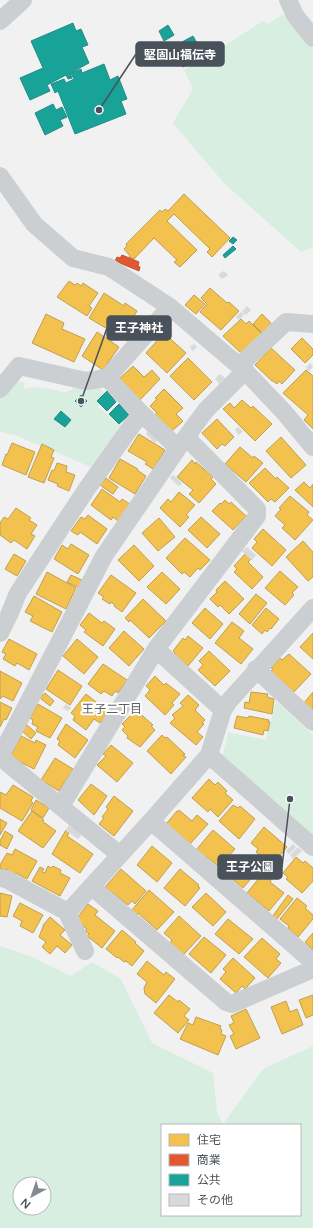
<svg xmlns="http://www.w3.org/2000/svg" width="313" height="1228" font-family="'Varela Round','Noto Sans JP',sans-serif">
  <rect width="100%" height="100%" fill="#f1f1f1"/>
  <path fill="#d7eee1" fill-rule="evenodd" d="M 282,15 L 285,15 L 313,49 L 313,247 L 301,252 L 224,183 L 173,123 L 193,89 L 184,70 L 216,49 L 218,50 L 263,21 L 268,24 Z
    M 14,380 L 25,383 L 23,389 C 38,386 50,388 65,393 L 80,385 L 100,388 L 105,394 L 98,407 L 120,423 L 125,434 L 91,467 L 15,435 L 0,432 L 0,397 Z
    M 276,701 L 313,735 L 313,839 L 222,759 L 228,732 L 266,740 Z
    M 0,946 L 30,956 L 71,976 L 92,962 L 121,979 L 152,1043 L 213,1073 L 217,1112 L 223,1124 L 263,1069 L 313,1046 L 313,1228 L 0,1228 ZM 162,1125 L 300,1125 L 300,1215 L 162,1215 ZM 20,1184 L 44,1184 L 44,1208 L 20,1208 Z"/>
  <path fill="#f2c14e" stroke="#bfa052" d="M 184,194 L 230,238 L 212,257 L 207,252 L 210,249 L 174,214 L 167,221 L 197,250 L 180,267 L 174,262 L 177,260 L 154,238 L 134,259 L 129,257 L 130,256 L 124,249 L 127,246 L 126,244 L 160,210 L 162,212 L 165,209 L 168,211 Z
    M 69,281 L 75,285 L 77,283 L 81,286 L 83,283 L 98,293 L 89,306 L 92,308 L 87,316 L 57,297 Z
    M 210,288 L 227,303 L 229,302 L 239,311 L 221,330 L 200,312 L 207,304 L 201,298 Z
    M 104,293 L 124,306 L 125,303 L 137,311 L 131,321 L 135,324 L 132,330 L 135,332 L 129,342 L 89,318 Z
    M 194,295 L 205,304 L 196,314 L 185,305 Z
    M 46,314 L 64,323 L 62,329 L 85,339 L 74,362 L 32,343 Z
    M 262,314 L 273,325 L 263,334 L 253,324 Z
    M 241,319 L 246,324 L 249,321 L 263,335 L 242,354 L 223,336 Z
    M 97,332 L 119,347 L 103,370 L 82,356 Z
    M 164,333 L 186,353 L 167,373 L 146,353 Z
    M 302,338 L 313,349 L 313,355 L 305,363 L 291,349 Z
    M 271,348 L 295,370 L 282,384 L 279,381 L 277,384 L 273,381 L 272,381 L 255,365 Z
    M 188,358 L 212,382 L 194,400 L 170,376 Z
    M 133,366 L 144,377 L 152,370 L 160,379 L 140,400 L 119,379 Z
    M 306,370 L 313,376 L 313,429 L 304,420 L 308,415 L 283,393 Z
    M 164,389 L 183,408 L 176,414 L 183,421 L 171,432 L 155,415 L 157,413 L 150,406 L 157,399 L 155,398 Z
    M 242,400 L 251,408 L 253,406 L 272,424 L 255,441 L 223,409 L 230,403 L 234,408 Z
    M 217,419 L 234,437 L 225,446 L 222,444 L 217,449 L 202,433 Z
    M 139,434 L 165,450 L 153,469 L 145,464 L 147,462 L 128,451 Z
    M 281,437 L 306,465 L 291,478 L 266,451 Z
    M 12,443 L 35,452 L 26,475 L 2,465 L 6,454 L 7,455 Z
    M 42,444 L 54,450 L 51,457 L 54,458 L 44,483 L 28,477 Z
    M 240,447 L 253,458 L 254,456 L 263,463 L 246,482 L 225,464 Z
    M 120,459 L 138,469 L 137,470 L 146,476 L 135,494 L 109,478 Z
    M 192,460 L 195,464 L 196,462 L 213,477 L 211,479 L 216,484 L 199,503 L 189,494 L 193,490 L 177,477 Z
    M 57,463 L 67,466 L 66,472 L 75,475 L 69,491 L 57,486 L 58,484 L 48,480 L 52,470 L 54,471 Z
    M 265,468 L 276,479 L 277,477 L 289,488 L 275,502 L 271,499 L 268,502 L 249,483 Z
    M 106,478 L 118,487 L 113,494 L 100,485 Z
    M 304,482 L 310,488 L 313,484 L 313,507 L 295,490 Z
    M 102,489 L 120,502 L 122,499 L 130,504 L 118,521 L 113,517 L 111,520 L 91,505 Z
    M 179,492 L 195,505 L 186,515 L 189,517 L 180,527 L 160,508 L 168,499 L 171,502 Z
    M 290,496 L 309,512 L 307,515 L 313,520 L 295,540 L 282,528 L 285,525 L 275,516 L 281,509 L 279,508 Z
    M 225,500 L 229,504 L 231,502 L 246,516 L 233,530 L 212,511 L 220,503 L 221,504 Z
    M 16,508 L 31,518 L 29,520 L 37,525 L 31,534 L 35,536 L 27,549 L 14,540 L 11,543 L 0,535 L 0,523 L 4,517 L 8,519 Z
    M 88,515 L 107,529 L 97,544 L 80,532 L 78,535 L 71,531 L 81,517 L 85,519 Z
    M 201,517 L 220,534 L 207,548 L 188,530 Z
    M 159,518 L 175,537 L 158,551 L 142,533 Z
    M 263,529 L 286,550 L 272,566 L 252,548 L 257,542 L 254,539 Z
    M 185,538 L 210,560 L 200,570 L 198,568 L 190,577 L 184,572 L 182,574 L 166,558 Z
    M 303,541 L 313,552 L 313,577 L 308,581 L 286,557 Z
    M 71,544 L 89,555 L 78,574 L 54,559 L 62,545 L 68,549 Z
    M 134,545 L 154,566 L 139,581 L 118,560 Z
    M 14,554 L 26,561 L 17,576 L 5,569 Z
    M 245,554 L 251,559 L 248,562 L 263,577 L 252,589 L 234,572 L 237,569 L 234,566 Z
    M 280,571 L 298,587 L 292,593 L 294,595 L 285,605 L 265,588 Z
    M 47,572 L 76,588 L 66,609 L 36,594 Z
    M 162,572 L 180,589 L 166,604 L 147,587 Z
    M 71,575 L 82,580 L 79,588 L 67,582 Z
    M 111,575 L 136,593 L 122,612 L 114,606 L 115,605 L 111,602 L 110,604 L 102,599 L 104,597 L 98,593 Z
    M 225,581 L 244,599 L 229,614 L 220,605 L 218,607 L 210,599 L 217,592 L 216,590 Z
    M 256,594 L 267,603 L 250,624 L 239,614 Z
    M 34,596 L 62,612 L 52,632 L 30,621 L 33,616 L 25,612 Z
    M 143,599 L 166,621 L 149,638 L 130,620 L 129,622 L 125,618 Z
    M 205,608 L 223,624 L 210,639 L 192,623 Z
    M 266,608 L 279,619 L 271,629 L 270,628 L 267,632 L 265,630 L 262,634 L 252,625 Z
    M 89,613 L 102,623 L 104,621 L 115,629 L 103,646 L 84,632 L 86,630 L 80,625 Z
    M 232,622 L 244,631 L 239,638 L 253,649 L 241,664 L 215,643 Z
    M 124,631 L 144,649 L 129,666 L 109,648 Z
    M 313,633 L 313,659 L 300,647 Z
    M 188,636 L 203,648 L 188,666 L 174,654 L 175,653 L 173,651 L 183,638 L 185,640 Z
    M 9,639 L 37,654 L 29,670 L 17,663 L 15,666 L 3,659 L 6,654 L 2,652 Z
    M 77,639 L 98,657 L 84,674 L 63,656 Z
    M 209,651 L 230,671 L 215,686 L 198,670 L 203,665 L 199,661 Z
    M 289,654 L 311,674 L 292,694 L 269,673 L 273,669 L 271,668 L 280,658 L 282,660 Z
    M 103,664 L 127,680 L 118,693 L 115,691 L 112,696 L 104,691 L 101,694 L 88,684 Z
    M 58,670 L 82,686 L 70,705 L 46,689 Z
    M 0,671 L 22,683 L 13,701 L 3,696 L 0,699 Z
    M 155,676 L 164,685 L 166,683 L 180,694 L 172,703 L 174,705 L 165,715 L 145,696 L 150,690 L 146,686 Z
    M 251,692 L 268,694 L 267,697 L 274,699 L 272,714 L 244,708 L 245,702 L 249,703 Z
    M 313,692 L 313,712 L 303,704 Z
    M 45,693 L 54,701 L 50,706 L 40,698 Z
    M 86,694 L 109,712 L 100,723 L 94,719 L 86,730 L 73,720 L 75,716 L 71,713 Z
    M 188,695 L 199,705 L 195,710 L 205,720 L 202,723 L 204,724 L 197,732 L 203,737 L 196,745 L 170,723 L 175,718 L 172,715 L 183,706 L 180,703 Z
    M 0,702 L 12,708 L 6,720 L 4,719 L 0,727 Z
    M 38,704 L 62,718 L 50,738 L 36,731 L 38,727 L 32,724 L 33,720 L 30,718 Z
    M 136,710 L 153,725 L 151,726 L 155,730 L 140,747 L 127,738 L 128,736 L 122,730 L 125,727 L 122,724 Z
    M 237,716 L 248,718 L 249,716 L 269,720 L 268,722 L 270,722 L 268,731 L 264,730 L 263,735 L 234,728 Z
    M 66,724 L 88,740 L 75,758 L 58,745 L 60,741 L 57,739 Z
    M 27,725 L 36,733 L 31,739 L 22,731 Z
    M 162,735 L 165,738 L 167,737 L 185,754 L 183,755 L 186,757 L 171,774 L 147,751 Z
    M 21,736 L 35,743 L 36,740 L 46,745 L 34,769 L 10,757 Z
    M 111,745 L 133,763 L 117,782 L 97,765 L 106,756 L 103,754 Z
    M 55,758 L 73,769 L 59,791 L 41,780 Z
    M 209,779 L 215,785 L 218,782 L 227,791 L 225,793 L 233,800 L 218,817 L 210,809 L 208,812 L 192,798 Z
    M 91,784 L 107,796 L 94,815 L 78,800 Z
    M 13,785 L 33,797 L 31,801 L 33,803 L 22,821 L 0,808 L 0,792 L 6,795 Z
    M 114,796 L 133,811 L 114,836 L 99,824 L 104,818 L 102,817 L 108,809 L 106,807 Z
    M 36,800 L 49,808 L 43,818 L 31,810 Z
    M 233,805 L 238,808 L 240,806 L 255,819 L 239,839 L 219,821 Z
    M 179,810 L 192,821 L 197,815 L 208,824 L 190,844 L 166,824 L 177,811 L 178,812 Z
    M 32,811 L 44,820 L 42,821 L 56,831 L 43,848 L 18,831 Z
    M 0,819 L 7,823 L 0,835 Z
    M 264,827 L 287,847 L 272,865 L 256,852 L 258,849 L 251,843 Z
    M 66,830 L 69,833 L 67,836 L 93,854 L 80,873 L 52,854 Z
    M 213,830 L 235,849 L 219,867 L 207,857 L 206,859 L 196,850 Z
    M 5,831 L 13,836 L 7,849 L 0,845 L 0,841 Z
    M 152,846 L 172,863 L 157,882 L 137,865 Z
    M 15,849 L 37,861 L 27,879 L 16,873 L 15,875 L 6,869 L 5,871 L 0,868 L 0,865 L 7,853 L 12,855 Z
    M 250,856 L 262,866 L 243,888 L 225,873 L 239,857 L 245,862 Z
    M 296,857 L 303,863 L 305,861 L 313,868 L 313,881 L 302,893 L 286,879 L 288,877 L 283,873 Z
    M 48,866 L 51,868 L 53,866 L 61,870 L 60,873 L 70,878 L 60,896 L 32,881 L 40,867 L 44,869 L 42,872 L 45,873 Z
    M 121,869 L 146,891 L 135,904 L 132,901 L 128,905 L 105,887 Z
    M 180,869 L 199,885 L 198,886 L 200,888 L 185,906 L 164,888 Z
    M 263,873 L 271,880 L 270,882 L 284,893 L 269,911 L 247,893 Z
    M 149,890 L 174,912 L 157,930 L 138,913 L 137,915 L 131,911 Z
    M 0,893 L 12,896 L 7,917 L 0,916 Z
    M 206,893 L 226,912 L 213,926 L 192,907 Z
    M 288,895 L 293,899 L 276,920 L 272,917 Z
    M 297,898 L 307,906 L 305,908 L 313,915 L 313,919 L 298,937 L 288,928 L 289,926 L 280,919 Z
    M 20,903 L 43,915 L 33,933 L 20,926 L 22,921 L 13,916 Z
    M 88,904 L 98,911 L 95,915 L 115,931 L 102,948 L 87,936 L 89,934 L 85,931 L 87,929 L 78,922 L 77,918 Z
    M 179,916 L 201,936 L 183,955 L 170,943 L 172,940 L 164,933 Z
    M 50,917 L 65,930 L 60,935 L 72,945 L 65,953 L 57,946 L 50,954 L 42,947 L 46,942 L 39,937 L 44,924 Z
    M 228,919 L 253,939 L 239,954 L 215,934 Z
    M 122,930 L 136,942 L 135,943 L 144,951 L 132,966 L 126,961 L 124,962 L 118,957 L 117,958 L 106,949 Z
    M 313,933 L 313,950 L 305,942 Z
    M 204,937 L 226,955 L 211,973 L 189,954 Z
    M 262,938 L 280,954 L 276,959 L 281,963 L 268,978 L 244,957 Z
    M 233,958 L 255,978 L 245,989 L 242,986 L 236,993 L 220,979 L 226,972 L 223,969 Z
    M 147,961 L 164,975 L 166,972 L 175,979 L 156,1003 L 145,994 L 144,988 L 147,982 L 137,974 Z
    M 169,995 L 178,1002 L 179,1000 L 190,1009 L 184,1016 L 189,1020 L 178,1033 L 154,1013 Z
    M 313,995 L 313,1015 L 306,1018 L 299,1000 Z
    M 286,1001 L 290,1012 L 297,1009 L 303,1025 L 282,1034 L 271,1007 Z
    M 246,1009 L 260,1038 L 236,1049 L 230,1036 L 234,1034 L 229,1025 L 234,1023 L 231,1016 Z
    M 196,1017 L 221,1026 L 220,1029 L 222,1030 L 221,1034 L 226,1036 L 218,1055 L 180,1039 L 188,1023 L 193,1025 Z"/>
  <path fill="#e4572e" stroke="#b6563c" d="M 122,255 L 139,262 L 138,266 L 140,267 L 139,271 L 115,261 L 117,257 L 120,258 Z"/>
  <path fill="#17a398" stroke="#268b86" d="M 73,23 L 76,31 L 81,29 L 88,45 L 82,47 L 89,63 L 70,73 L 72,78 L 68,79 L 66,75 L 47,85 L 50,91 L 30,100 L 20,78 L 43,68 L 31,41 Z
    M 168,25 L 174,35 L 164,41 L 159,31 Z
    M 193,36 L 201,50 L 191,57 L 182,42 Z
    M 186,56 L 190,63 L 183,67 L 179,61 Z
    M 104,64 L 110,80 L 118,76 L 127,99 L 121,101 L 126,114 L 75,134 L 58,91 L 55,93 L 51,84 L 64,79 L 66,83 L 74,79 L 71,73 L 81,69 L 82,73 Z
    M 53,104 L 56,110 L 62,107 L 67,117 L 60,120 L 63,126 L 45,135 L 35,113 Z
    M 233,237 L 237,240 L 233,244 L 229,241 Z
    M 233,246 L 236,249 L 225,258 L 223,255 Z
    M 107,391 L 116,402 L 107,411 L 97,401 Z
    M 81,395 L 87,401 L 81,407 L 75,401 Z
    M 119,404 L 129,415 L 119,424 L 109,414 Z
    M 61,411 L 71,420 L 65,427 L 54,419 Z"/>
  <path fill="#d8d9db" stroke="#e2e3e3" d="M 224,271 L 228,275 L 222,279 L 218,275 Z
    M 247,306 L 251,310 L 246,315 L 242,312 Z
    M 241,312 L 244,314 L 239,320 L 236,317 Z
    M 194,344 L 197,347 L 193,351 L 190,347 Z
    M 310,363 L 313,367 L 309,371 L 306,368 Z
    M 220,374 L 225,378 L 220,384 L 215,379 Z
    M 238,427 L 243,431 L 239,435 L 235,430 Z
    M 148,431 L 157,441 L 155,443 L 146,434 Z
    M 173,475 L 182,483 L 179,486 L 170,478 Z
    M 247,547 L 256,555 L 252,560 L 242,551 Z
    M 66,704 L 71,708 L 68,711 L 63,708 Z
    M 69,825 L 82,834 L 78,839 L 66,830 Z
    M 293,844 L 296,847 L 289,854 L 286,851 Z
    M 298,847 L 302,851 L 293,859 L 290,855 Z"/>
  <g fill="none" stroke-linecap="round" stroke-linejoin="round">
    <path stroke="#cccfd1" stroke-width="18" d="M 288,0 L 295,15 L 313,38
      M 0,21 L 23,0
      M 0,176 L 34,224 L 73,258 L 109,267 L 170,307 L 245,371 L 284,412 L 313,447
      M 239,366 L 286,322 L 313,324
      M 0,389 L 19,366 L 86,381 L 107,378
      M 141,413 L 107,378 L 170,307
      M 0,633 L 9,615 L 18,593 L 86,490 L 141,413 L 178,448
      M 156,649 L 223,710
      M 256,669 L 313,722
      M 209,755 L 313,847
      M 61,806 L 156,649 L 257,516 L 257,509 L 187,438
      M 151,821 L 313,962
      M 120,855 L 0,757 L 104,556 L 178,448 L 206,410 L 245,371
      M 0,878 L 6,879 L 62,909 L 69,911 L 151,821 L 209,755 L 223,710 L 229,701 L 313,608
      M 92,887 L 226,1002 L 232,1004 L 313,969
      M 69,911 L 69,917 L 85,951"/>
  </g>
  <g text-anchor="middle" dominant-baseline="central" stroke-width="4" stroke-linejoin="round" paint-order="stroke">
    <g font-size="12" fill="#5d5f64" stroke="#fff">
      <text x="112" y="709">王子二丁目</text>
    </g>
  </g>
  <path fill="none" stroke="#49525b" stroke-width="1.5" d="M99 110L136 54M81 401L107 328M290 799L282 867"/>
  <g fill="#49525b" stroke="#fff" stroke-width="1.5">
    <circle cx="99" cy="110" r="4"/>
    <circle cx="81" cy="401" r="4"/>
    <circle cx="290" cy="799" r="4"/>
  </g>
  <g fill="#49525b" stroke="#49525b" stroke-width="1.5">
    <rect x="136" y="42" width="88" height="24" rx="4"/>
    <rect x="107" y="316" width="64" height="24" rx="4"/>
    <rect x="218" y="855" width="64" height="24" rx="4"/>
  </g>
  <g font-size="12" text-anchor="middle" font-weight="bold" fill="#fff">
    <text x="180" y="59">堅固山福伝寺</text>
    <text x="139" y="332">王子神社</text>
    <text x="250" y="871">王子公園</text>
  </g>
  <rect x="161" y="1124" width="140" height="92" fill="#ffffff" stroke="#b6babd"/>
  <rect x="169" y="1134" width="20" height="12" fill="#f2c14e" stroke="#b6babd"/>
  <text x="197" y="1144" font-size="12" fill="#49525b">住宅</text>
  <rect x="169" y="1154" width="20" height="12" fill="#e4572e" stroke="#b6babd"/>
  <text x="197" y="1164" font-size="12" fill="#49525b">商業</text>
  <rect x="169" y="1174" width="20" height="12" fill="#17a398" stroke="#b6babd"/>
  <text x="197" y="1184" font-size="12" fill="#49525b">公共</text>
  <rect x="169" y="1194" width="20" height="12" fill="#d8d9db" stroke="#b6babd"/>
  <text x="197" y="1204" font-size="12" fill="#49525b">その他</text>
  <g transform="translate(32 1196) rotate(220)"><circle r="19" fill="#ffffff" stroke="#b6babd"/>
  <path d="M0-3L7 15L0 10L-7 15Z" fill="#848a90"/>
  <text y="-6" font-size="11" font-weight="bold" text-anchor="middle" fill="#49525b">N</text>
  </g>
</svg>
